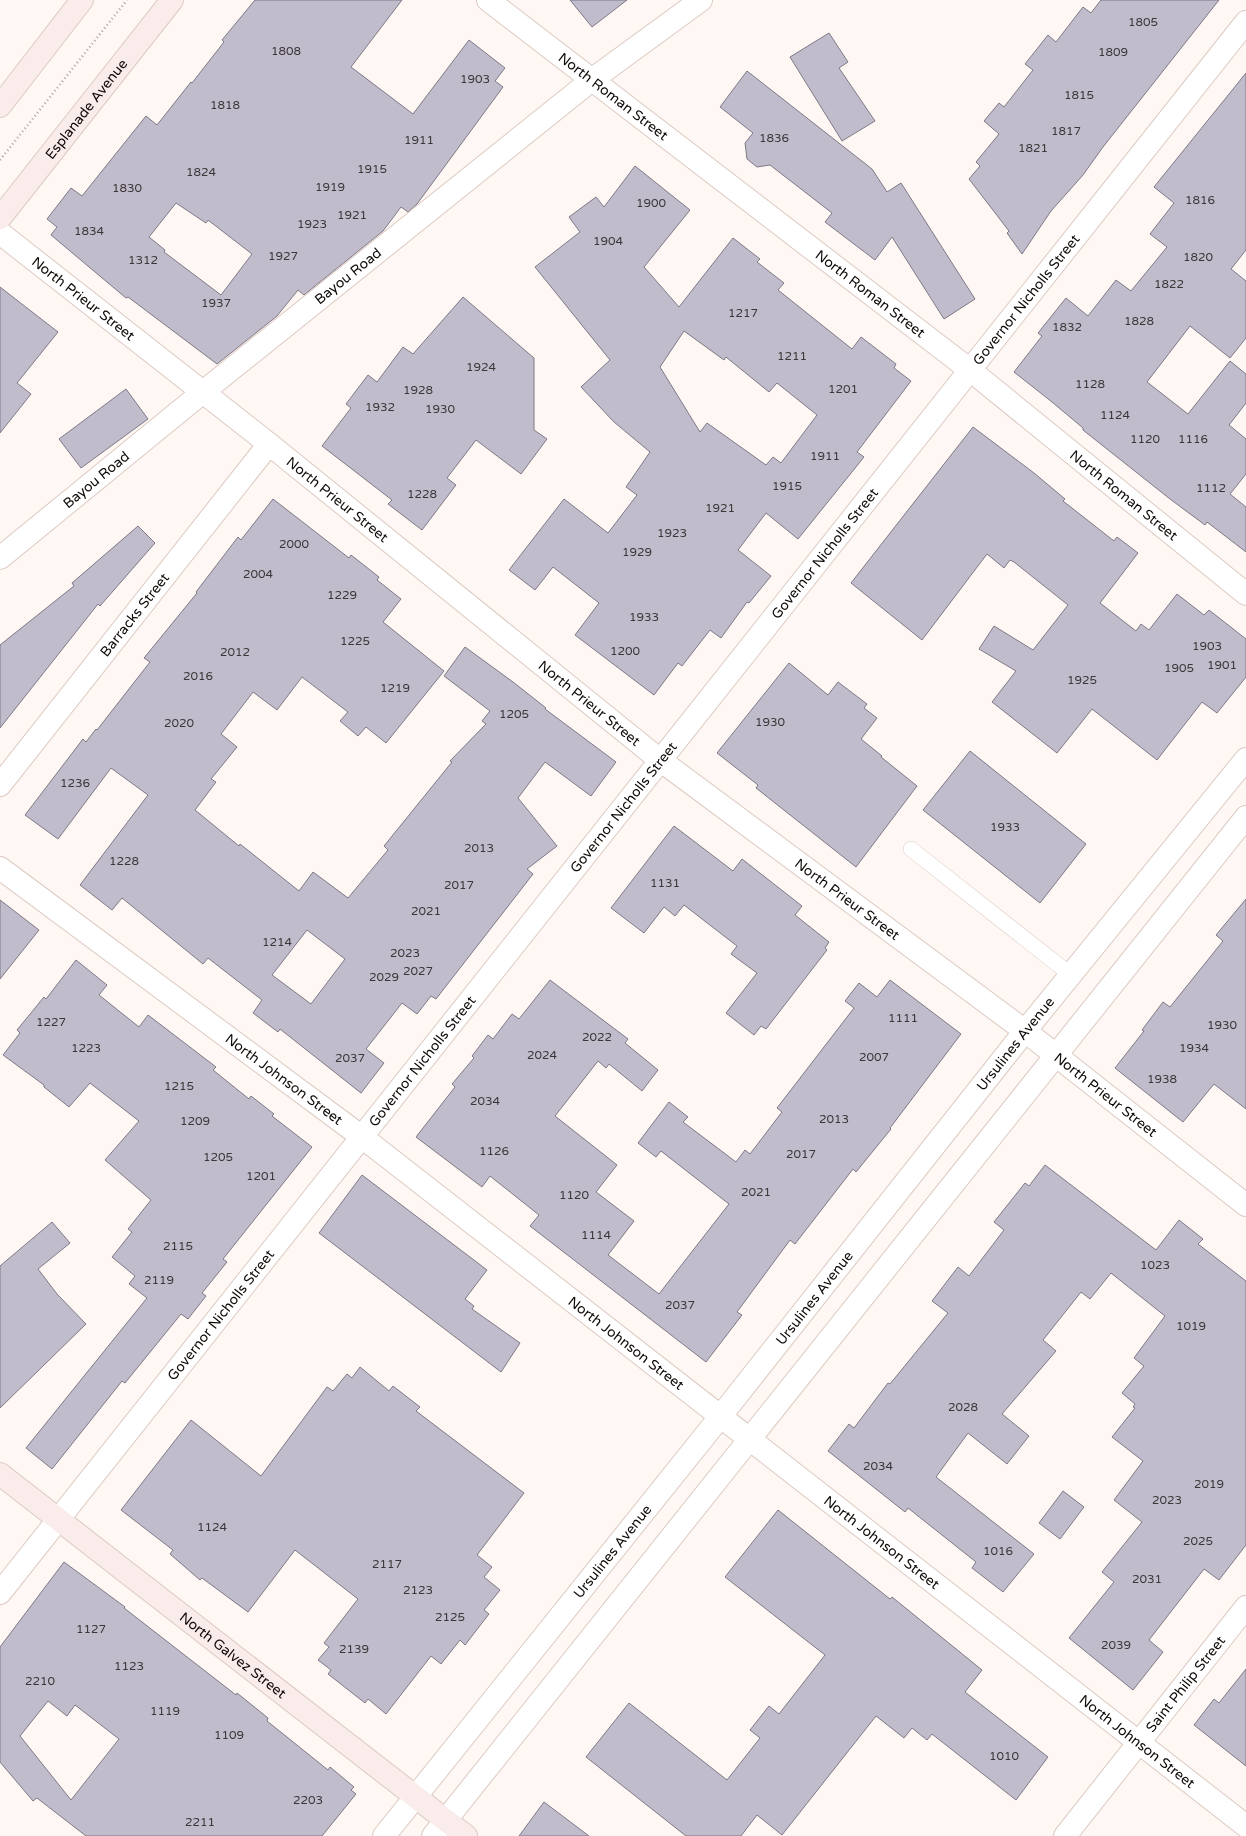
<svg xmlns="http://www.w3.org/2000/svg" width="1246" height="1836" font-family="'Varela Round',sans-serif">
  <rect width="100%" height="100%" fill="#fef7f3"/>
  <path fill="#c1bccc" stroke="#7d7987" fill-rule="evenodd" d="M 255,0 L 402,0 L 351,67 L 413,114 L 469,40 L 505,68 L 495,81 L 503,87 L 417,204 L 408,212 L 401,207 L 383,231 L 304,295 L 298,290 L 277,316 L 217,364 L 128,297 L 126,298 L 51,235 L 57,227 L 47,219 L 71,188 L 82,196 L 146,116 L 157,125 L 191,82 L 192,83 L 224,42 L 222,40 ZM 176,203 L 206,223 L 208,220 L 252,254 L 221,295 L 164,252 L 165,250 L 149,237 Z
    M 570,0 L 627,0 L 592,27 Z
    M 1101,0 L 1219,0 L 1103,147 L 1083,175 L 1051,211 L 1022,254 L 1007,233 L 1009,231 L 969,179 L 980,166 L 976,162 L 999,134 L 984,121 L 999,103 L 1004,107 L 1033,70 L 1025,64 L 1048,35 L 1056,42 L 1083,7 L 1091,13 Z
    M 829,33 L 848,62 L 839,68 L 875,121 L 842,141 L 790,57 Z
    M 747,71 L 872,169 L 887,192 L 901,183 L 975,299 L 944,319 L 892,237 L 875,260 L 825,222 L 832,213 L 770,165 L 757,167 L 747,159 L 745,143 L 753,133 L 720,107 Z
    M 1246,73 L 1246,250 L 1231,269 L 1246,281 L 1246,338 L 1230,358 L 1190,326 L 1147,382 L 1188,414 L 1230,361 L 1246,374 L 1246,403 L 1229,425 L 1246,439 L 1246,474 L 1230,494 L 1246,507 L 1246,552 L 1207,522 L 1205,525 L 1170,499 L 1083,430 L 1083,428 L 1052,402 L 1014,372 L 1042,336 L 1038,333 L 1066,298 L 1088,316 L 1116,280 L 1131,291 L 1167,247 L 1150,234 L 1174,203 L 1154,187 Z
    M 635,166 L 690,210 L 644,267 L 679,307 L 733,238 L 760,259 L 757,262 L 784,283 L 778,290 L 852,349 L 861,337 L 896,364 L 894,368 L 911,381 L 857,452 L 864,457 L 798,539 L 766,513 L 738,550 L 771,576 L 749,603 L 747,602 L 721,638 L 710,630 L 682,666 L 678,663 L 654,695 L 575,635 L 599,603 L 553,567 L 535,590 L 509,570 L 564,499 L 608,533 L 637,495 L 626,487 L 650,452 L 614,422 L 581,387 L 610,360 L 535,267 L 580,232 L 569,217 L 596,197 L 604,207 ZM 684,331 L 724,360 L 726,357 L 769,392 L 777,383 L 817,415 L 781,463 L 773,457 L 766,465 L 707,423 L 700,432 L 660,367 Z
    M 0,287 L 58,332 L 17,383 L 31,394 L 0,433 Z
    M 463,297 L 534,358 L 534,430 L 547,439 L 521,474 L 476,440 L 447,478 L 456,485 L 422,530 L 388,504 L 392,500 L 322,446 L 351,408 L 346,404 L 368,375 L 377,382 L 403,347 L 413,354 Z
    M 126,389 L 148,419 L 81,468 L 59,439 Z
    M 973,427 L 1034,473 L 1065,499 L 1063,501 L 1114,541 L 1117,537 L 1138,553 L 1100,603 L 1136,631 L 1141,624 L 1149,630 L 1177,594 L 1204,615 L 1209,610 L 1246,639 L 1246,677 L 1217,713 L 1202,702 L 1157,760 L 1092,709 L 1057,753 L 992,702 L 1016,671 L 979,649 L 994,626 L 1033,650 L 1068,605 L 1014,562 L 1010,560 L 1004,568 L 987,554 L 922,640 L 851,583 Z
    M 273,499 L 349,558 L 351,555 L 379,577 L 377,580 L 401,599 L 383,622 L 444,671 L 386,743 L 366,727 L 358,736 L 340,721 L 348,712 L 302,677 L 277,710 L 253,692 L 221,734 L 237,747 L 211,779 L 216,782 L 195,810 L 239,846 L 240,844 L 299,891 L 313,872 L 348,898 L 388,850 L 384,846 L 452,762 L 450,761 L 486,724 L 482,721 L 490,711 L 444,676 L 465,647 L 513,682 L 546,708 L 545,709 L 616,762 L 591,796 L 545,762 L 518,798 L 557,846 L 527,869 L 533,874 L 436,999 L 431,996 L 417,1014 L 402,1003 L 366,1049 L 384,1063 L 361,1093 L 280,1029 L 278,1032 L 253,1013 L 262,1000 L 208,958 L 203,964 L 122,898 L 112,910 L 80,885 L 148,795 L 111,768 L 58,839 L 25,815 L 83,739 L 86,742 L 96,729 L 97,730 L 150,662 L 144,658 L 197,593 L 196,592 L 238,537 L 241,540 ZM 307,930 L 345,959 L 311,1004 L 272,975 Z
    M 138,526 L 155,543 L 100,606 L 98,604 L 0,728 L 0,645 L 74,586 L 72,583 Z
    M 789,663 L 828,695 L 838,682 L 867,704 L 864,708 L 877,718 L 861,739 L 882,756 L 881,757 L 917,786 L 856,867 L 756,788 L 758,785 L 717,753 Z
    M 970,751 L 1086,844 L 1040,903 L 923,810 Z
    M 674,826 L 733,871 L 742,859 L 802,906 L 795,915 L 829,942 L 825,948 L 827,950 L 766,1029 L 761,1026 L 754,1035 L 726,1013 L 757,973 L 731,954 L 737,946 L 684,905 L 675,916 L 664,907 L 644,933 L 611,908 Z
    M 1246,899 L 1246,1109 L 1214,1084 L 1183,1122 L 1115,1068 L 1144,1031 L 1142,1030 L 1163,1002 L 1170,1007 L 1223,941 L 1216,935 Z
    M 0,900 L 39,930 L 0,979 Z
    M 76,960 L 107,985 L 99,995 L 139,1027 L 148,1015 L 216,1067 L 213,1070 L 249,1099 L 251,1096 L 274,1114 L 272,1116 L 312,1147 L 223,1259 L 227,1262 L 202,1293 L 206,1296 L 188,1319 L 181,1314 L 125,1383 L 122,1381 L 52,1469 L 26,1448 L 147,1298 L 129,1284 L 135,1276 L 112,1257 L 132,1232 L 128,1229 L 151,1200 L 105,1160 L 139,1121 L 90,1083 L 69,1107 L 44,1087 L 44,1085 L 3,1055 L 20,1033 L 17,1030 L 44,997 L 46,999 Z
    M 550,980 L 628,1039 L 625,1043 L 658,1070 L 642,1091 L 609,1064 L 606,1068 L 598,1061 L 555,1116 L 617,1165 L 596,1192 L 634,1221 L 608,1255 L 659,1294 L 729,1204 L 661,1151 L 656,1157 L 638,1143 L 669,1102 L 688,1117 L 683,1122 L 736,1162 L 745,1150 L 750,1154 L 782,1112 L 777,1108 L 854,1008 L 845,1001 L 859,983 L 877,997 L 890,980 L 961,1034 L 890,1128 L 891,1129 L 856,1172 L 853,1169 L 795,1244 L 790,1240 L 737,1312 L 742,1315 L 706,1362 L 530,1226 L 539,1215 L 490,1176 L 482,1187 L 416,1137 L 455,1087 L 452,1084 L 474,1058 L 472,1056 L 488,1035 L 493,1039 L 512,1014 L 519,1019 Z
    M 1045,1165 L 1156,1250 L 1179,1220 L 1203,1239 L 1198,1244 L 1246,1281 L 1246,1545 L 1219,1580 L 1204,1569 L 1149,1640 L 1163,1652 L 1133,1690 L 1069,1638 L 1114,1582 L 1102,1572 L 1142,1522 L 1114,1500 L 1143,1461 L 1112,1437 L 1135,1408 L 1133,1407 L 1135,1404 L 1122,1393 L 1144,1366 L 1134,1358 L 1165,1316 L 1111,1273 L 1090,1299 L 1081,1292 L 1043,1340 L 1056,1351 L 1002,1414 L 1029,1436 L 1007,1464 L 968,1433 L 936,1477 L 1034,1554 L 1003,1592 L 972,1568 L 976,1562 L 908,1508 L 905,1512 L 828,1451 L 849,1424 L 854,1428 L 888,1383 L 890,1384 L 948,1313 L 932,1301 L 958,1267 L 969,1276 L 1004,1230 L 994,1222 L 1025,1183 L 1029,1186 Z
    M 362,1175 L 487,1270 L 465,1299 L 474,1306 L 472,1309 L 520,1343 L 501,1372 L 319,1233 Z
    M 52,1222 L 70,1243 L 38,1269 L 57,1294 L 86,1324 L 0,1408 L 0,1266 Z
    M 360,1367 L 389,1391 L 393,1386 L 420,1407 L 416,1411 L 524,1493 L 477,1555 L 492,1567 L 484,1577 L 500,1590 L 484,1610 L 489,1614 L 465,1645 L 460,1640 L 441,1664 L 431,1656 L 386,1714 L 368,1699 L 365,1703 L 328,1674 L 331,1670 L 318,1660 L 329,1647 L 324,1643 L 358,1599 L 295,1550 L 248,1612 L 202,1578 L 200,1580 L 170,1554 L 173,1550 L 121,1510 L 191,1420 L 261,1476 L 327,1387 L 333,1391 L 347,1374 L 352,1378 Z
    M 1063,1491 L 1084,1507 L 1060,1539 L 1039,1523 Z
    M 778,1510 L 890,1599 L 892,1597 L 982,1670 L 965,1692 L 1048,1757 L 1016,1800 L 932,1734 L 927,1740 L 912,1728 L 904,1738 L 876,1716 L 782,1835 L 757,1815 L 741,1836 L 686,1836 L 586,1757 L 629,1703 L 727,1780 L 760,1738 L 750,1730 L 769,1706 L 779,1714 L 825,1655 L 725,1577 Z
    M 64,1562 L 125,1607 L 124,1608 L 236,1695 L 237,1693 L 268,1718 L 267,1721 L 328,1770 L 330,1767 L 354,1787 L 351,1790 L 356,1794 L 322,1836 L 86,1836 L 37,1798 L 33,1801 L 0,1762 L 0,1647 ZM 48,1701 L 67,1716 L 75,1705 L 119,1739 L 71,1800 L 20,1736 Z
    M 1246,1669 L 1246,1766 L 1194,1725 L 1214,1699 L 1219,1703 Z
    M 544,1802 L 589,1836 L 519,1836 Z"/>
  <g fill="none" stroke-linecap="round" stroke-linejoin="round">
    <defs>
      <path id="lane" d="M 911,849 L 1071,975"/>
      <g id="street">
        <path id="s1" d="M 488,0 L 970,370 L 1246,594"/>
        <path id="s2" d="M 0,233 L 269,444 L 660,760 L 1025,1031 L 1246,1205"/>
        <path id="s3" d="M 0,558 L 203,392 L 593,79 L 701,0"/>
        <path id="s4" d="M 0,785 L 269,444"/>
        <path id="s5" d="M 0,868 L 362,1137 L 1246,1826"/>
        <path id="s6" d="M 0,1593 L 1246,22"/>
        <path id="s7" d="M 384,1836 L 720,1417 L 1025,1031 L 1246,759"/>
        <path d="M 433,1836 L 1246,817"/>
        <path id="s8" d="M 1065,1836 L 1246,1607"/>
      </g>
      <g id="secondary">
        <path d="M 0,106 L 82,0"/>
        <path id="s9" d="M 0,218 L 172,0"/>
        <path id="s10" d="M 0,1474 L 466,1836"/>
      </g>
    </defs>
    <use href="#lane" stroke="#dccac2" stroke-width="16"/>
    <use href="#street" stroke="#dccac2" stroke-width="24"/>
    <use href="#secondary" stroke="#dccac2" stroke-width="24"/>
    <path stroke="#aaa4a0" stroke-width="2.5" stroke-dasharray="1 3" stroke-linecap="butt" d="M 0,160 L 127,0"/>
    <use href="#lane" stroke="#fff" stroke-width="15"/>
    <use href="#street" stroke="#fff" stroke-width="22"/>
    <use href="#secondary" stroke="#fbecec" stroke-width="22"/>
  </g>
  <g text-anchor="middle" dominant-baseline="central" stroke-width="3" stroke-linejoin="round" paint-order="stroke">
    <g font-size="12" fill="#3c3638">
      <text x="1143" y="22">1805</text>
      <text x="286" y="51">1808</text>
      <text x="1113" y="52">1809</text>
      <text x="475" y="79">1903</text>
      <text x="1079" y="95">1815</text>
      <text x="225" y="105">1818</text>
      <text x="1066" y="131">1817</text>
      <text x="774" y="138">1836</text>
      <text x="419" y="140">1911</text>
      <text x="1033" y="148">1821</text>
      <text x="372" y="169">1915</text>
      <text x="201" y="172">1824</text>
      <text x="330" y="187">1919</text>
      <text x="127" y="188">1830</text>
      <text x="1200" y="200">1816</text>
      <text x="651" y="203">1900</text>
      <text x="352" y="215">1921</text>
      <text x="312" y="224">1923</text>
      <text x="89" y="231">1834</text>
      <text x="608" y="241">1904</text>
      <text x="283" y="256">1927</text>
      <text x="1198" y="257">1820</text>
      <text x="143" y="260">1312</text>
      <text x="1169" y="284">1822</text>
      <text x="216" y="303">1937</text>
      <text x="743" y="313">1217</text>
      <text x="1139" y="321">1828</text>
      <text x="1067" y="327">1832</text>
      <text x="792" y="356">1211</text>
      <text x="481" y="367">1924</text>
      <text x="1090" y="384">1128</text>
      <text x="843" y="389">1201</text>
      <text x="418" y="390">1928</text>
      <text x="380" y="407">1932</text>
      <text x="440" y="409">1930</text>
      <text x="1115" y="415">1124</text>
      <text x="1145" y="439">1120</text>
      <text x="1193" y="439">1116</text>
      <text x="825" y="456">1911</text>
      <text x="787" y="486">1915</text>
      <text x="1211" y="488">1112</text>
      <text x="422" y="494">1228</text>
      <text x="720" y="508">1921</text>
      <text x="672" y="533">1923</text>
      <text x="294" y="544">2000</text>
      <text x="637" y="552">1929</text>
      <text x="258" y="574">2004</text>
      <text x="342" y="595">1229</text>
      <text x="644" y="617">1933</text>
      <text x="355" y="641">1225</text>
      <text x="1207" y="646">1903</text>
      <text x="625" y="651">1200</text>
      <text x="235" y="652">2012</text>
      <text x="1222" y="665">1901</text>
      <text x="1179" y="668">1905</text>
      <text x="198" y="676">2016</text>
      <text x="1082" y="680">1925</text>
      <text x="395" y="688">1219</text>
      <text x="514" y="714">1205</text>
      <text x="770" y="722">1930</text>
      <text x="179" y="723">2020</text>
      <text x="75" y="783">1236</text>
      <text x="1005" y="827">1933</text>
      <text x="479" y="848">2013</text>
      <text x="124" y="861">1228</text>
      <text x="665" y="883">1131</text>
      <text x="459" y="885">2017</text>
      <text x="426" y="911">2021</text>
      <text x="277" y="942">1214</text>
      <text x="405" y="953">2023</text>
      <text x="418" y="971">2027</text>
      <text x="384" y="977">2029</text>
      <text x="903" y="1018">1111</text>
      <text x="51" y="1022">1227</text>
      <text x="1222" y="1025">1930</text>
      <text x="597" y="1037">2022</text>
      <text x="86" y="1048">1223</text>
      <text x="1194" y="1048">1934</text>
      <text x="542" y="1055">2024</text>
      <text x="874" y="1057">2007</text>
      <text x="350" y="1058">2037</text>
      <text x="1162" y="1079">1938</text>
      <text x="179" y="1086">1215</text>
      <text x="485" y="1101">2034</text>
      <text x="834" y="1119">2013</text>
      <text x="195" y="1121">1209</text>
      <text x="494" y="1151">1126</text>
      <text x="801" y="1154">2017</text>
      <text x="218" y="1157">1205</text>
      <text x="261" y="1176">1201</text>
      <text x="756" y="1192">2021</text>
      <text x="574" y="1195">1120</text>
      <text x="596" y="1235">1114</text>
      <text x="178" y="1246">2115</text>
      <text x="1155" y="1265">1023</text>
      <text x="159" y="1280">2119</text>
      <text x="680" y="1305">2037</text>
      <text x="1191" y="1326">1019</text>
      <text x="963" y="1407">2028</text>
      <text x="878" y="1466">2034</text>
      <text x="1209" y="1484">2019</text>
      <text x="1167" y="1500">2023</text>
      <text x="212" y="1527">1124</text>
      <text x="1198" y="1541">2025</text>
      <text x="998" y="1551">1016</text>
      <text x="387" y="1564">2117</text>
      <text x="1147" y="1579">2031</text>
      <text x="418" y="1590">2123</text>
      <text x="450" y="1617">2125</text>
      <text x="91" y="1629">1127</text>
      <text x="1116" y="1645">2039</text>
      <text x="354" y="1649">2139</text>
      <text x="129" y="1666">1123</text>
      <text x="40" y="1681">2210</text>
      <text x="165" y="1711">1119</text>
      <text x="229" y="1735">1109</text>
      <text x="1004" y="1756">1010</text>
      <text x="308" y="1800">2203</text>
      <text x="200" y="1822">2211</text>
    </g>
    <g font-size="14" fill="#0f0a07" stroke="#fef7f3">
      <text stroke="none"><textPath href="#s1" startOffset="158">North Roman Street</textPath></text>
      <text stroke="none"><textPath href="#s9" startOffset="139">Esplanade Avenue</textPath></text>
      <text stroke="none"><textPath href="#s3" startOffset="448">Bayou Road</textPath></text>
      <text stroke="none"><textPath href="#s1" startOffset="482">North Roman Street</textPath></text>
      <text stroke="none"><textPath href="#s2" startOffset="106">North Prieur Street</textPath></text>
      <text stroke="none"><textPath href="#s6" startOffset="1651">Governor Nicholls Street</textPath></text>
      <text stroke="none"><textPath href="#s3" startOffset="124">Bayou Road</textPath></text>
      <text stroke="none"><textPath href="#s1" startOffset="806">North Roman Street</textPath></text>
      <text stroke="none"><textPath href="#s2" startOffset="430">North Prieur Street</textPath></text>
      <text stroke="none"><textPath href="#s6" startOffset="1327">Governor Nicholls Street</textPath></text>
      <text stroke="none"><textPath href="#s4" startOffset="217">Barracks Street</textPath></text>
      <text stroke="none"><textPath href="#s2" startOffset="754">North Prieur Street</textPath></text>
      <text stroke="none"><textPath href="#s6" startOffset="1003">Governor Nicholls Street</textPath></text>
      <text stroke="none"><textPath href="#s2" startOffset="1078">North Prieur Street</textPath></text>
      <text stroke="none"><textPath href="#s7" startOffset="1013">Ursulines Avenue</textPath></text>
      <text stroke="none"><textPath href="#s6" startOffset="679">Governor Nicholls Street</textPath></text>
      <text stroke="none"><textPath href="#s5" startOffset="354">North Johnson Street</textPath></text>
      <text stroke="none"><textPath href="#s2" startOffset="1402">North Prieur Street</textPath></text>
      <text stroke="none"><textPath href="#s7" startOffset="689">Ursulines Avenue</textPath></text>
      <text stroke="none"><textPath href="#s6" startOffset="355">Governor Nicholls Street</textPath></text>
      <text stroke="none"><textPath href="#s5" startOffset="786">North Johnson Street</textPath></text>
      <text stroke="none"><textPath href="#s5" startOffset="1110">North Johnson Street</textPath></text>
      <text stroke="none"><textPath href="#s7" startOffset="365">Ursulines Avenue</textPath></text>
      <text stroke="none"><textPath href="#s10" startOffset="295">North Galvez Street</textPath></text>
      <text stroke="none"><textPath href="#s8" startOffset="194">Saint Philip Street</textPath></text>
      <text stroke="none"><textPath href="#s5" startOffset="1434">North Johnson Street</textPath></text>
    </g>
  </g>
</svg>
